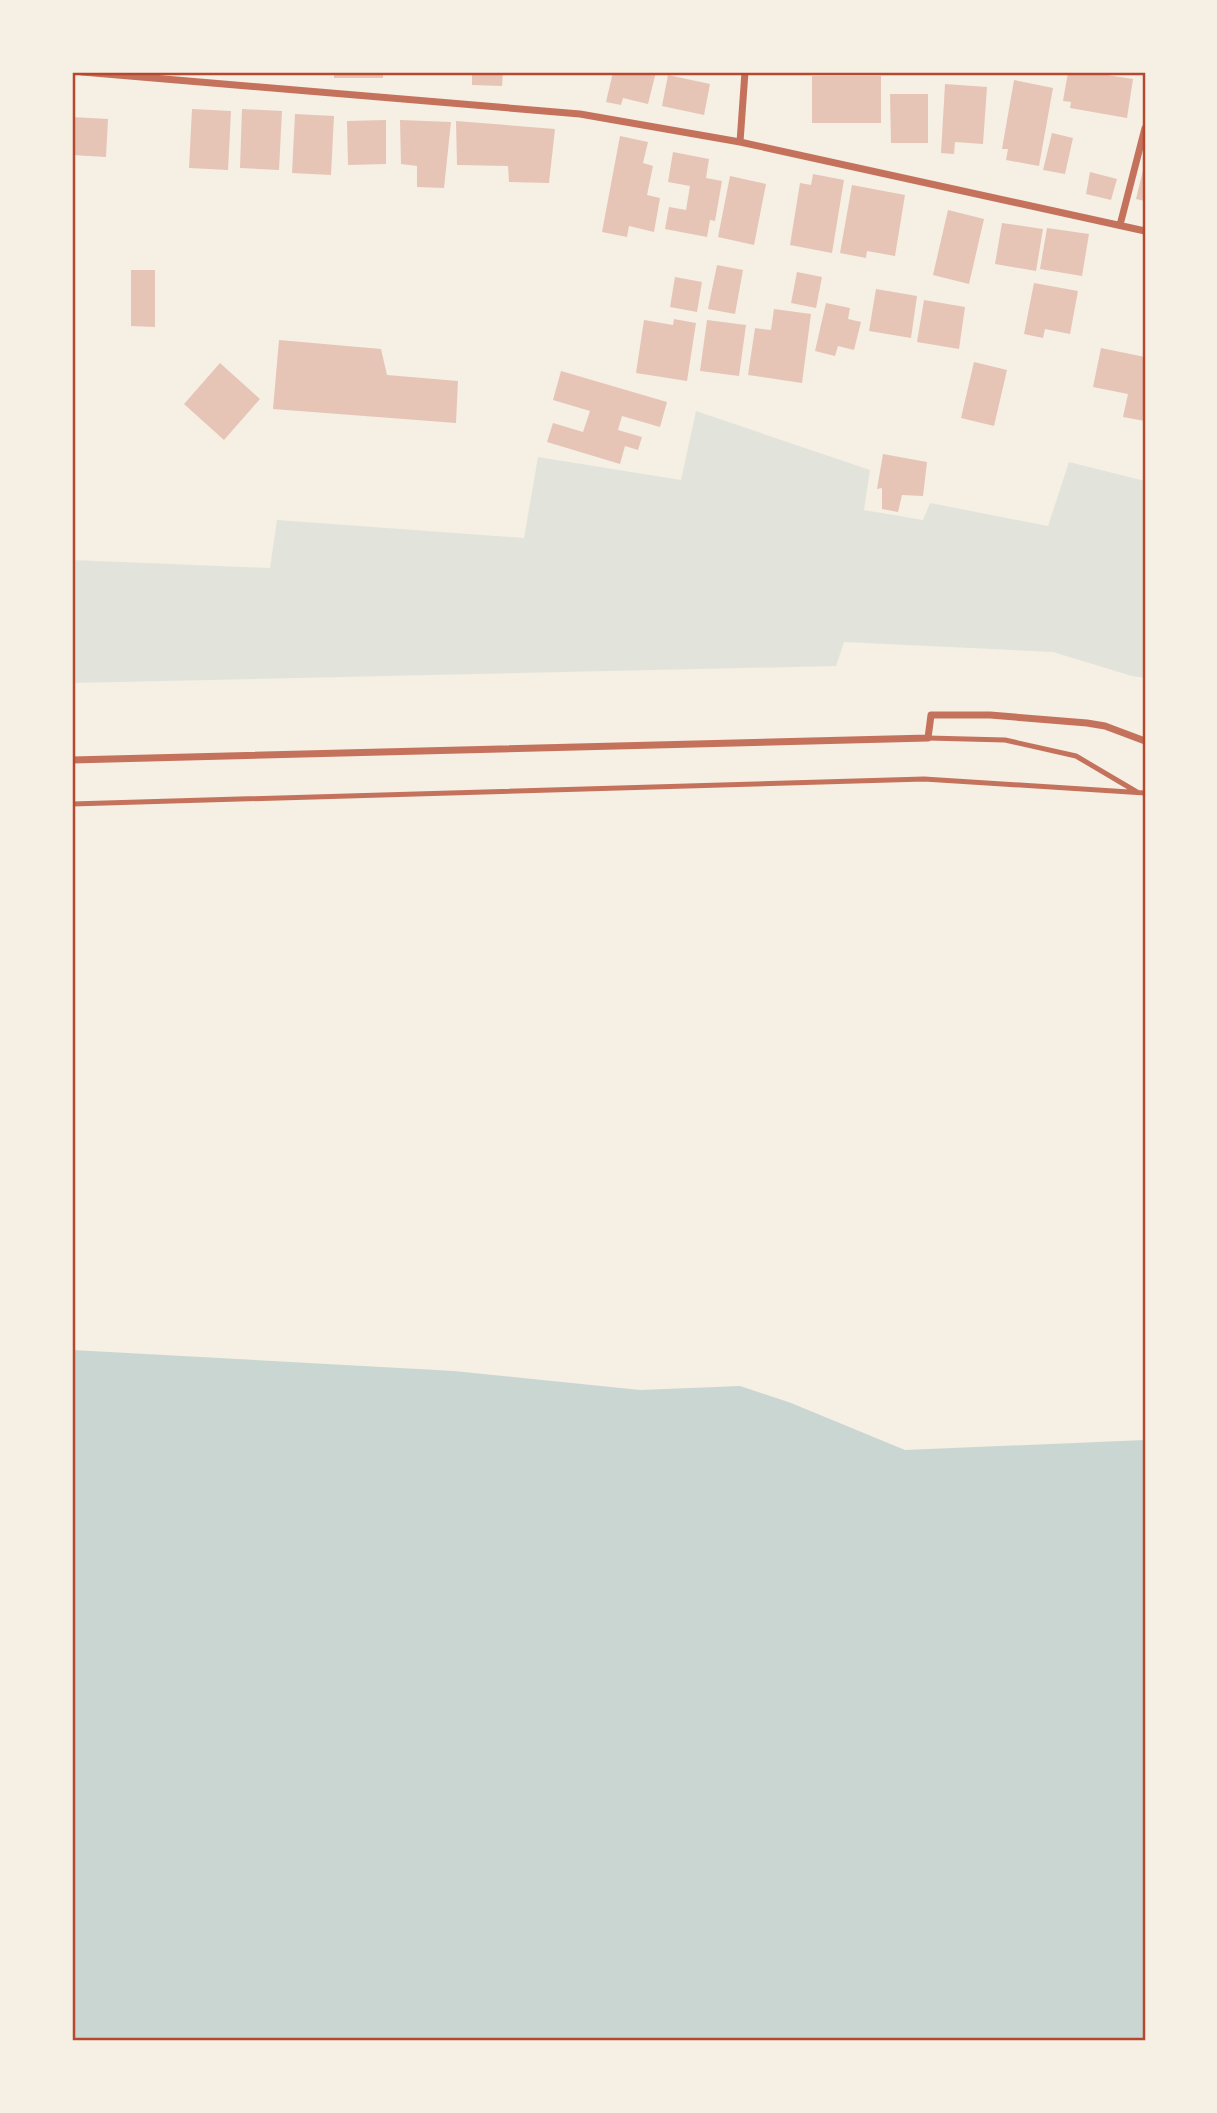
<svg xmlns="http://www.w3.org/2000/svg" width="1217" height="2113" font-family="'Alegreya Sans',sans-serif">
  <rect width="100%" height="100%" fill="#f6efe4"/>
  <path fill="#e2e4dc" d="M 696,411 L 870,470 L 864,510 L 923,520 L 930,503 L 1048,526 L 1069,462 L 1145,481 L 1145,678 L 1132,676 L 1053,652 L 844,642 L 836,666 L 72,683 L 72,560 L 270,568 L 277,520 L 524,538 L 538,457 L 681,480 Z"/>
  <path fill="#c9d6d2" d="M 72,1350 L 454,1371 L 640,1390 L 740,1386 L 791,1403 L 905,1450 L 1145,1440 L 1145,2041 L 72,2041 Z"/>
  <path fill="#e6c5b7" d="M 334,72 L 383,72 L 383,78 L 334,78 Z
    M 472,72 L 503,72 L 502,86 L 472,85 Z
    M 613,72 L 630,75 L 631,72 L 656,72 L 648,104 L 623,98 L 621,105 L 606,102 Z
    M 1068,72 L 1088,72 L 1133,79 L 1127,118 L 1070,108 L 1071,102 L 1063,101 Z
    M 668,75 L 710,84 L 704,115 L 662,106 Z
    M 812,76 L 881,76 L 881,123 L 812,123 Z
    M 1014,80 L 1053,88 L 1039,166 L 1006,160 L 1008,149 L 1002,149 Z
    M 945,84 L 987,87 L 983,144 L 955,142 L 954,154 L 941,153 Z
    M 890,94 L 928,94 L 928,143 L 891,143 Z
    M 192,109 L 231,111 L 228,170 L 189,168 Z
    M 242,109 L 282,111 L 279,170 L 240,168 Z
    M 295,114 L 334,116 L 331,175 L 292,173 Z
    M 72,117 L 108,119 L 106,157 L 72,155 Z
    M 386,120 L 386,164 L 348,165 L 347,121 Z
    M 400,120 L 451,122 L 444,188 L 417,187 L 417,166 L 401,164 Z
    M 456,121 L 555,129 L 549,183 L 509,182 L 508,166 L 457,165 Z
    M 1052,133 L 1073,138 L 1065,174 L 1043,170 Z
    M 620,136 L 648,142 L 643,163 L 653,166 L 647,195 L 660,198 L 654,232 L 629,226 L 627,237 L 602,232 Z
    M 673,152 L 709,159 L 706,178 L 722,181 L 715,221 L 710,220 L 707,237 L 665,229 L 669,207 L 686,210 L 690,186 L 668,182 Z
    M 1144,166 L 1145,166 L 1145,201 L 1136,199 Z
    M 1090,172 L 1117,179 L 1111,200 L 1086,194 Z
    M 813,174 L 844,180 L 832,253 L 790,245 L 800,183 L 811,185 Z
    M 730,176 L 766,184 L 754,245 L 718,237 Z
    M 852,185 L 905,195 L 895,256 L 867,251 L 866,258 L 840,253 Z
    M 948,210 L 984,219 L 969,284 L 933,275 Z
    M 1002,223 L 1043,229 L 1036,271 L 995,264 Z
    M 1047,228 L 1089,234 L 1082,276 L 1040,269 Z
    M 717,265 L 743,270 L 735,314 L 708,309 Z
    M 131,270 L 155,270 L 155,327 L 131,326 Z
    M 797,272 L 822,277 L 816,308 L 791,303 Z
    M 675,277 L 702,282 L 697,312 L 670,307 Z
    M 1034,283 L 1078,291 L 1070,334 L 1045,329 L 1043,338 L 1024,334 Z
    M 876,289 L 917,296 L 911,338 L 869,331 Z
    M 924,300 L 965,307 L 959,349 L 917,342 Z
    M 826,303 L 850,308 L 848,319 L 861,322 L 854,350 L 838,346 L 835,356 L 815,351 Z
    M 774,309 L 811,314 L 802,383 L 748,375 L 755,328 L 771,330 Z
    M 674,319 L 696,323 L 687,381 L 636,373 L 644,320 L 673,325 Z
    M 707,320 L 746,325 L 739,376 L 700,371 Z
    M 279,340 L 381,349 L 387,375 L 458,381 L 456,423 L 273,409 Z
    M 1101,348 L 1145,357 L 1145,421 L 1123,417 L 1128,394 L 1093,387 Z
    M 974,362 L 1007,370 L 994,426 L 961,418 Z
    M 220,363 L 260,399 L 224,440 L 184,404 Z
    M 561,371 L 667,402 L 660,427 L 622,416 L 618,430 L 642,437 L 638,450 L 625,446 L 620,464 L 547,442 L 553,423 L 583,432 L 590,411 L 553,400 Z
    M 883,454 L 927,462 L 923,496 L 902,495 L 898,512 L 882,509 L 882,488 L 877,489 Z"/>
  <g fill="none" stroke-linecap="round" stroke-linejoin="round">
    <path stroke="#c5725c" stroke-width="5" d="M 928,738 L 1005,740 L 1076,756 L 1137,792
      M 72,804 L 924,779 L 1145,793"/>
    <path stroke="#c5725c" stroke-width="7" d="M 82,72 L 580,114 L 740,142 L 1145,231
      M 740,142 L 745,72
      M 1120,225 L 1145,128
      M 72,760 L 928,738 L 931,715 L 990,715 L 1087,723 L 1105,726 L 1145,741"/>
  </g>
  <rect width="1217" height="2113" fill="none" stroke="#f6efe4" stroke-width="147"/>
  <rect x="74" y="74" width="1070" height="1965" fill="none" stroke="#b5482f" stroke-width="2.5"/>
</svg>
